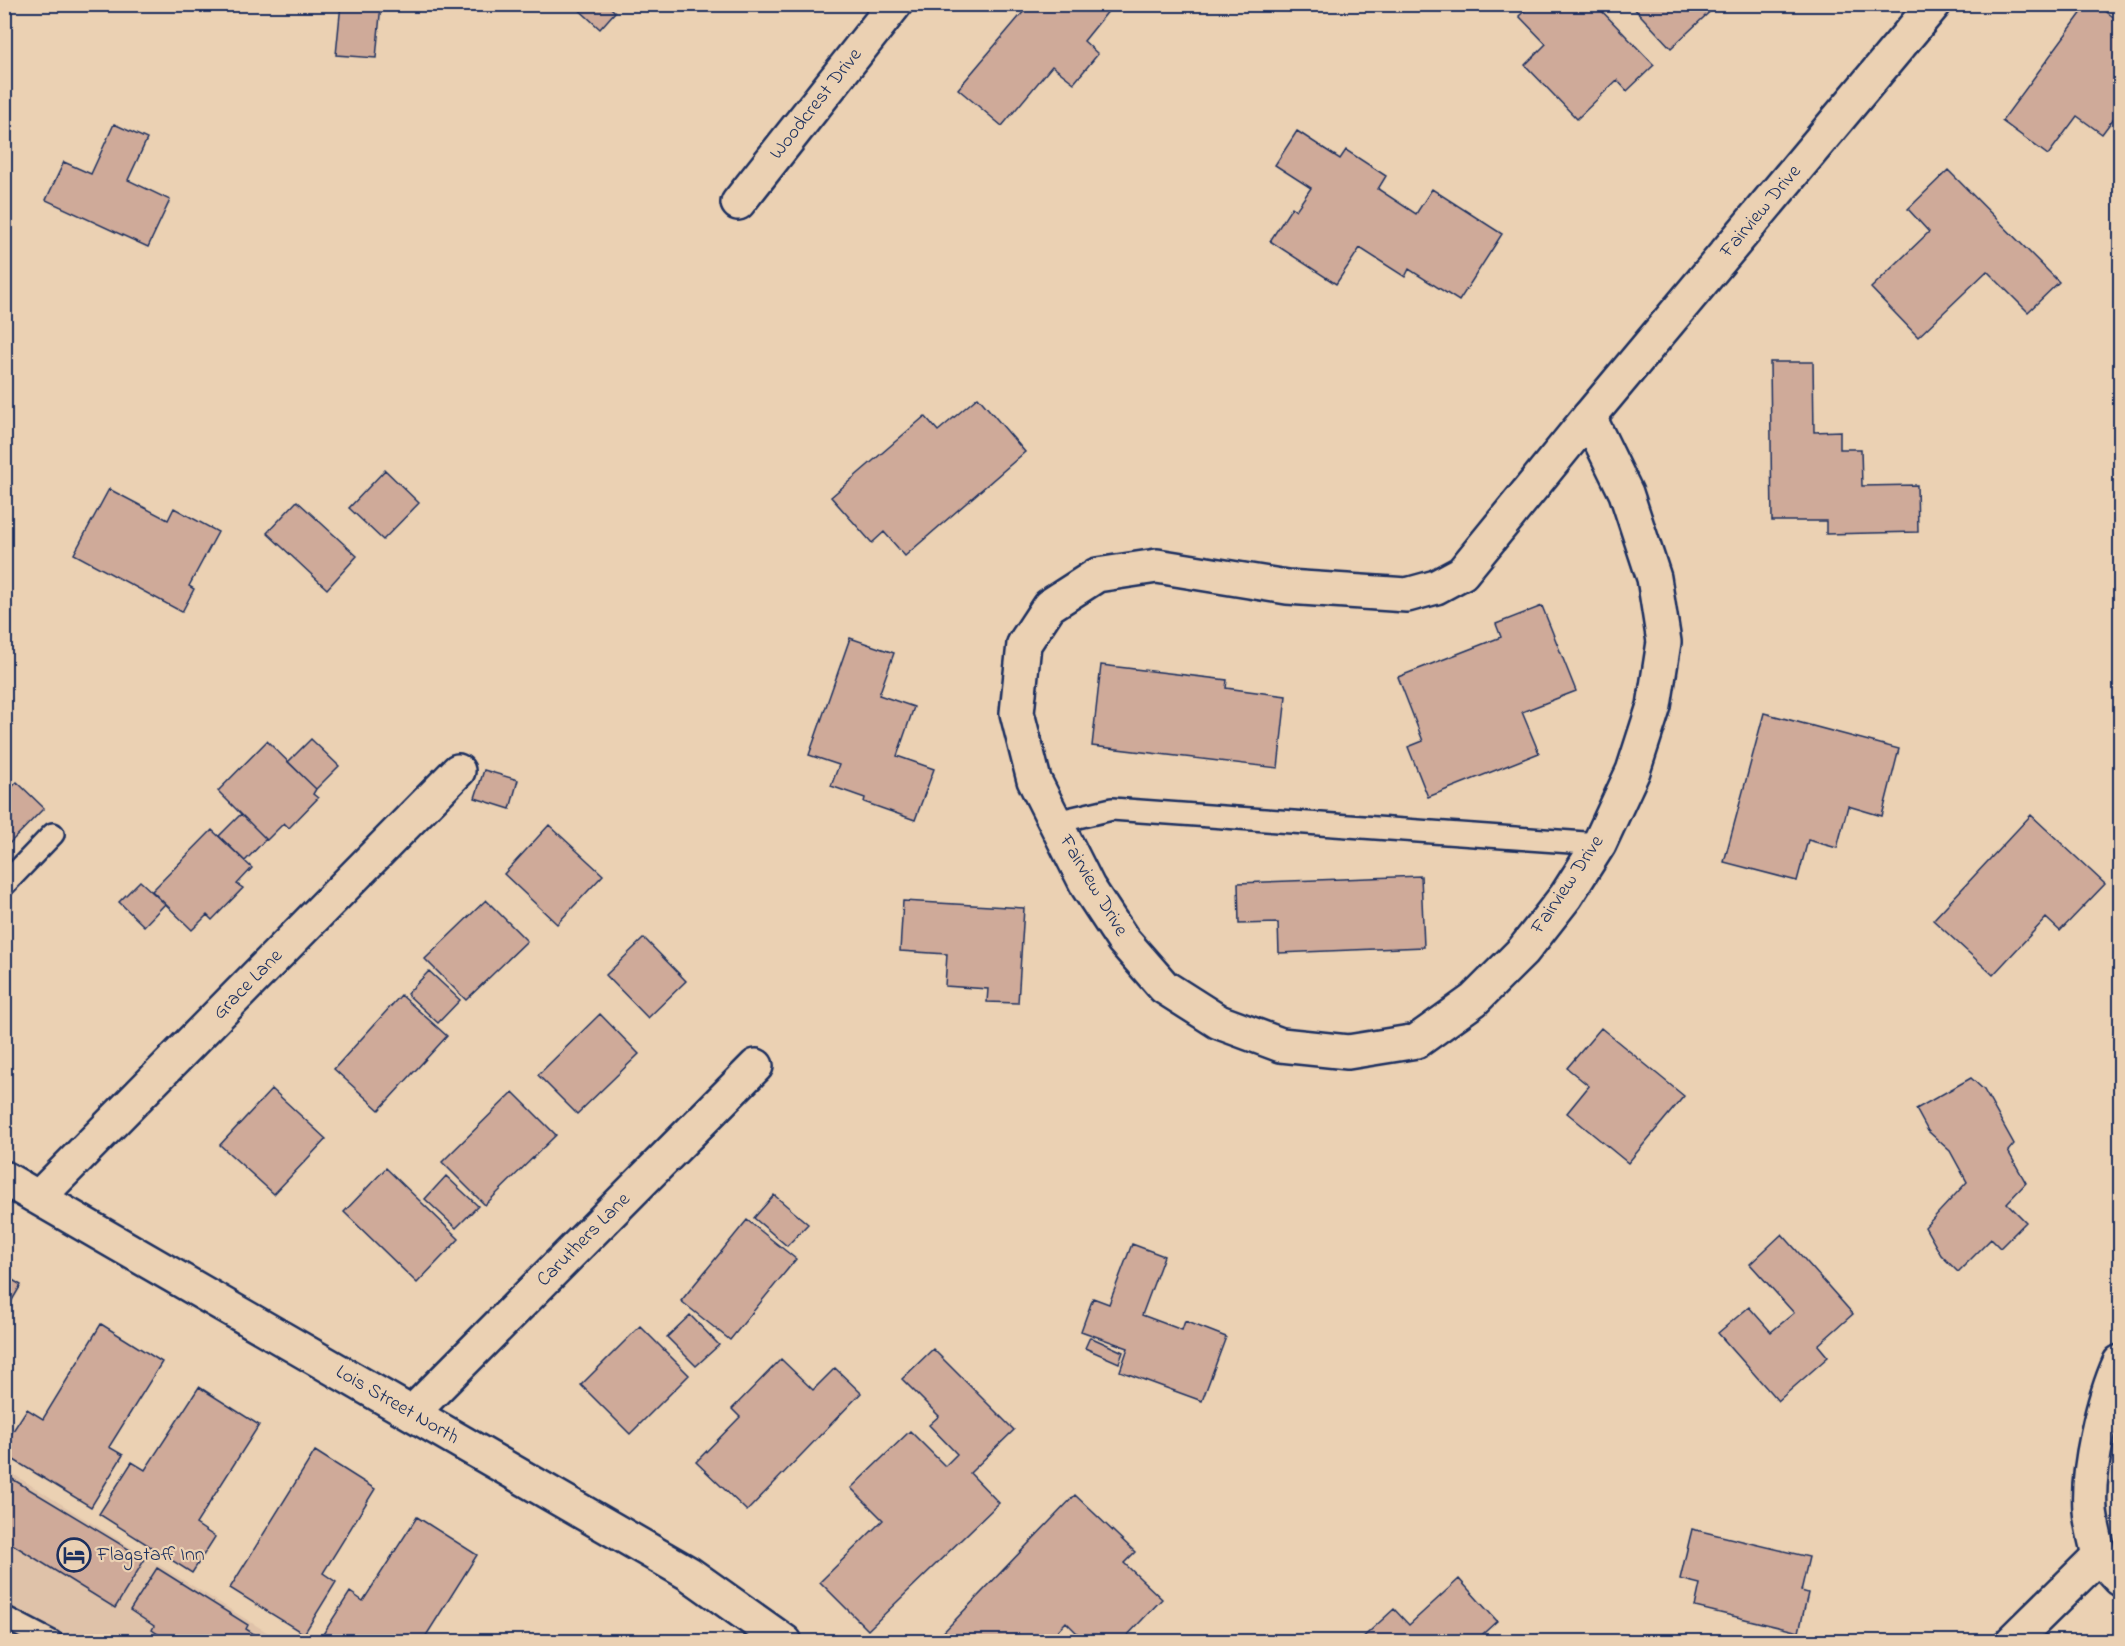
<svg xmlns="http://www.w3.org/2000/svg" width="2125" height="1646" font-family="'Indie Flower',sans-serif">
  <rect width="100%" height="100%" fill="#ebd1b3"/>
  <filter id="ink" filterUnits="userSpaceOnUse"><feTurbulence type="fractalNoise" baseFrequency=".0167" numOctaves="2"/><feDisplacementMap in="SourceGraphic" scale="12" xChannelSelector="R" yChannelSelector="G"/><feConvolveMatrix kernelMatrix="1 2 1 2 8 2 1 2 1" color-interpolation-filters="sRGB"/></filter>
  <g filter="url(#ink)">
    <path fill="#dfc2a9" d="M 5,1469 L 281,1641 L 5,1641 Z"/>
    <path fill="#cfaa99" stroke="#1b2f5e" stroke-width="1.5" d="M 341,4 L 381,4 L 376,58 L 336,55 Z
      M 573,4 L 607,4 L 615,12 L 600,29 Z
      M 1030,4 L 1114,4 L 1084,41 L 1098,54 L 1074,83 L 1052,66 L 1002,126 L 958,89 Z
      M 1532,4 L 1551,7 L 1554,4 L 1595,4 L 1654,65 L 1627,91 L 1617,80 L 1577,119 L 1525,65 L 1546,44 L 1519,16 Z
      M 1630,4 L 1718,4 L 1671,48 Z
      M 2088,4 L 2096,4 L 2120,22 L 2120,110 L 2102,134 L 2077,116 L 2048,155 L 2002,121 Z
      M 114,124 L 147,139 L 128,180 L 170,200 L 148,247 L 46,200 L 64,162 L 91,174 Z
      M 1297,131 L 1340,159 L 1346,150 L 1386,176 L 1378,189 L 1416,214 L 1432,189 L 1502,234 L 1459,301 L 1409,269 L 1405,277 L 1360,248 L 1336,284 L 1270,241 L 1292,207 L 1296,210 L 1311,188 L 1275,165 Z
      M 1948,170 L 2059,282 L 2028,312 L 1987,271 L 1918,337 L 1871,288 L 1929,232 L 1908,209 Z
      M 1770,362 L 1813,362 L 1814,432 L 1840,431 L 1840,449 L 1861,449 L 1862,486 L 1917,485 L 1918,532 L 1826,534 L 1826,521 L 1772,521 Z
      M 978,397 L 1025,452 L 905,556 L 884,532 L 872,543 L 831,497 L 925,416 L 938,431 Z
      M 385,470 L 419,503 L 383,540 L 349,508 Z
      M 109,489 L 168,520 L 174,508 L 218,532 L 189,586 L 194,589 L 182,612 L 74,554 Z
      M 297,501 L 357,556 L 327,589 L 267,533 Z
      M 1542,606 L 1576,691 L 1522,712 L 1539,753 L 1428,797 L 1408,747 L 1423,741 L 1398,677 L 1501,637 L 1496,624 Z
      M 850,638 L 894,653 L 879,695 L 914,707 L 897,756 L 934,769 L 915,820 L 864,802 L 865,798 L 831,786 L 839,765 L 809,755 Z
      M 1101,665 L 1227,680 L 1226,688 L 1286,696 L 1278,768 L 1092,746 Z
      M 1764,713 L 1899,749 L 1882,816 L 1848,806 L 1837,848 L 1808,840 L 1797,881 L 1724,862 Z
      M 311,739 L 339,766 L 316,789 L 288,762 Z
      M 267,741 L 316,789 L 313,794 L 318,798 L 289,828 L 284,823 L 267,840 L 218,791 Z
      M 484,770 L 518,780 L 510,809 L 475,798 Z
      M 17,782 L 44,808 L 4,849 L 4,795 Z
      M 241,814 L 266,839 L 245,861 L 219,836 Z
      M 2031,815 L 2105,884 L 2060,931 L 2046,918 L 1993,975 L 1933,920 Z
      M 549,825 L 603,875 L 557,924 L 504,874 Z
      M 212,830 L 252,868 L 237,884 L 243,888 L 212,920 L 207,915 L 192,930 L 152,891 Z
      M 1421,876 L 1424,947 L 1279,953 L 1278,923 L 1239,924 L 1238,883 Z
      M 140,881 L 165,904 L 144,926 L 119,902 Z
      M 486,900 L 527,941 L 466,1000 L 425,959 Z
      M 903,901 L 1024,908 L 1018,1003 L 987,1002 L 988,989 L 945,986 L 947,954 L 900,951 Z
      M 644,938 L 686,981 L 648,1018 L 606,975 Z
      M 429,971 L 460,1000 L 438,1023 L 407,994 Z
      M 401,995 L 447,1036 L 379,1110 L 334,1069 Z
      M 600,1014 L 639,1054 L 577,1114 L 538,1075 Z
      M 1601,1028 L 1684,1096 L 1628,1163 L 1567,1113 L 1589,1086 L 1567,1068 Z
      M 1971,1078 L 1984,1090 L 2014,1144 L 2008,1151 L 2026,1183 L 2007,1203 L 2026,1222 L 2000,1248 L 1991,1239 L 1958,1272 L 1941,1255 L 1925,1227 L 1967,1182 L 1950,1151 L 1928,1131 L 1916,1109 Z
      M 272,1089 L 326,1139 L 274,1194 L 220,1145 Z
      M 513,1092 L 556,1135 L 485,1205 L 442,1162 Z
      M 386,1168 L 459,1239 L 417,1283 L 344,1212 Z
      M 446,1176 L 478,1206 L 456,1228 L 425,1199 Z
      M 774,1195 L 808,1224 L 787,1246 L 754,1218 Z
      M 747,1220 L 796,1259 L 730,1340 L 681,1301 Z
      M 1782,1234 L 1853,1314 L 1818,1345 L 1828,1357 L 1778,1401 L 1718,1333 L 1749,1307 L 1771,1332 L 1794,1313 L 1750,1264 Z
      M 1132,1244 L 1164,1256 L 1142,1315 L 1182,1330 L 1185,1321 L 1226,1337 L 1202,1401 L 1120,1371 L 1128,1348 L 1081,1331 L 1093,1298 L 1109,1304 Z
      M 4,1275 L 21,1285 L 4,1314 Z
      M 690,1315 L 719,1345 L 696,1366 L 667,1337 Z
      M 101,1324 L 162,1362 L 109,1447 L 123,1455 L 91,1507 L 4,1454 L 4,1445 L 27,1409 L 43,1419 Z
      M 640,1326 L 689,1375 L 630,1434 L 581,1385 Z
      M 1090,1337 L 1123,1352 L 1119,1363 L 1085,1348 Z
      M 933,1349 L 1014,1430 L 970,1473 L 999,1503 L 868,1630 L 820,1582 L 883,1520 L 851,1488 L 910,1431 L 945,1466 L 957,1454 L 929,1425 L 939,1416 L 902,1379 Z
      M 781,1359 L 813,1390 L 835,1368 L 861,1393 L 747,1511 L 696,1462 L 740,1417 L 732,1409 Z
      M 199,1387 L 259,1425 L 196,1524 L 215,1537 L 192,1573 L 99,1514 L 132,1462 L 145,1470 Z
      M 315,1451 L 375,1489 L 323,1573 L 336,1582 L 304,1634 L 230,1588 Z
      M 4,1474 L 145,1559 L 115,1608 L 4,1539 Z
      M 1075,1495 L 1135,1552 L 1124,1563 L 1162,1599 L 1121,1642 L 1086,1642 L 1066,1622 L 1047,1642 L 934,1642 Z
      M 417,1517 L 477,1555 L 422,1642 L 318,1642 L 350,1592 L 363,1601 Z
      M 1692,1529 L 1809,1557 L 1801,1591 L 1808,1593 L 1799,1632 L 1695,1607 L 1700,1584 L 1680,1579 Z
      M 157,1568 L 248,1625 L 246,1629 L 260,1638 L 257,1642 L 170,1642 L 152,1630 L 154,1626 L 130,1610 Z
      M 1459,1579 L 1497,1621 L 1474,1642 L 1358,1642 L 1394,1609 L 1409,1625 Z"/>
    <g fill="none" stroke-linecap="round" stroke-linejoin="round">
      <defs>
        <path id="service" d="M 1056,822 L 1112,809 L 1599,844
          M 4,885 L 53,834
          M 4,1617 L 52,1642"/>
        <g id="minor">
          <path id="s1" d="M 738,203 L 895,4"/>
          <path d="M 1589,417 L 1626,493 L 1654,578 L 1664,642 L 1654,706 L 1633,771 L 1599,844 L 1566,896 L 1523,951 L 1474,1000 L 1417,1041 L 1348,1052 L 1281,1045 L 1219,1022 L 1164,987 L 1123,940 L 1088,887 L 1034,780 L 1017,713 L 1024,644 L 1049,606 L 1097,575 L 1157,566 L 1287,587 L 1407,595 L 1436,587 L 1462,573 Z"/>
          <path id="s2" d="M 1589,417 L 1934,4"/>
          <path id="s3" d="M 4,1178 L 688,1573 L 785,1642"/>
          <path id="s4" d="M 39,1197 L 458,771"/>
          <path id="s5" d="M 412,1413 L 756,1066"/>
          <path d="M 2099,1556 L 2120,1579"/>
          <path d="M 2012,1642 L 2099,1556 C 2096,1541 2091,1525 2090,1510 C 2087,1469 2103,1399 2120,1362"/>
        </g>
      </defs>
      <use href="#service" stroke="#1b2f5e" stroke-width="26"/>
      <use href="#minor" stroke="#1b2f5e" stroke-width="38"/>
      <use href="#service" stroke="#ebd1b3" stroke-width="21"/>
      <use href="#minor" stroke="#ebd1b3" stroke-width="33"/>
    </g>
  </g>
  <defs>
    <symbol id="hotel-ring" viewBox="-11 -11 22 22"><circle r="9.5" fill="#ebd1b3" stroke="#1b2f5e" stroke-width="1.5"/><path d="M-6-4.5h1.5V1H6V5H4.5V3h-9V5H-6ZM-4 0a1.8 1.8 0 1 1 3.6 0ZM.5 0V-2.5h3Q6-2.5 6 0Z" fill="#1b2f5e"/></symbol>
  </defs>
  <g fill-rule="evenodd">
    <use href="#hotel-ring" x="55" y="1536" width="38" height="38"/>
  </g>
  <g text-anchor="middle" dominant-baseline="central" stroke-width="4.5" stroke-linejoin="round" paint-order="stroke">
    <g font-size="20" fill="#1b2f5e" stroke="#ebd1b3">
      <text stroke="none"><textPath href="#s1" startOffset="126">Woodcrest Drive</textPath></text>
      <text stroke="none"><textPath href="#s2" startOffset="268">Fairview Drive</textPath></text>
      <text transform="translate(1568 885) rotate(-56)">Fairview Drive</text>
      <text transform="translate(1093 886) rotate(59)">Fairview Drive</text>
      <text stroke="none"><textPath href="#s4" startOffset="298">Grace Lane</textPath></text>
      <text stroke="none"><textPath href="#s5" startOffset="244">Caruthers Lane</textPath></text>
      <text stroke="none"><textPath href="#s3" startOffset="454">Lois Street North</textPath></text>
    </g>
    <g font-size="20" fill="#1b2f5e" stroke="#ebd1b3" text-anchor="start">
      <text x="97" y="1555">Flagstaff Inn</text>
    </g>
  </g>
  <rect width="2125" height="1646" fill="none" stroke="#ebd1b3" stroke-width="24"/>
  <rect x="12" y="12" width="2101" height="1622" fill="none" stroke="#1b2f5e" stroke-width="2" filter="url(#ink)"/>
</svg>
